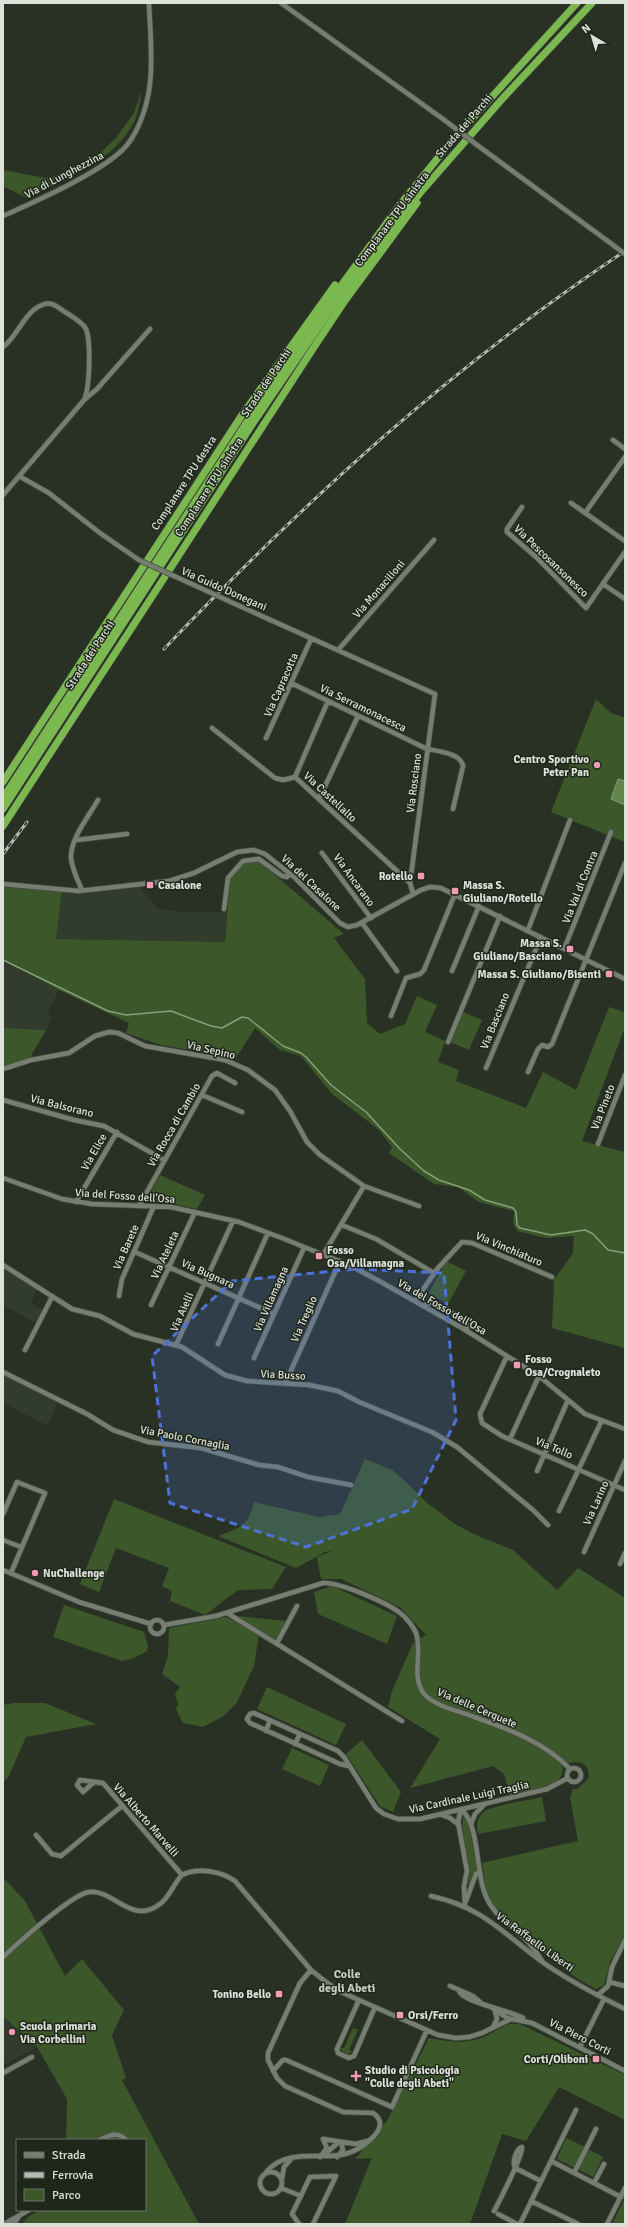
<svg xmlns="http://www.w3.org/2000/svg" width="628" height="2227" font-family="Signika,sans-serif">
  <rect width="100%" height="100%" fill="#293125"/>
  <path fill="#313c2c" d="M 137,885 L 157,908 L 180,912 L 227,912 L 225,942 L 56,939 L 62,889 Z
    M 3,961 L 59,990 L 47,1014 L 52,1017 L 46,1030 L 3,1028 Z
    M 3,1267 L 37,1289 L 31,1303 L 44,1311 L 37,1324 L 5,1306 L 3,1310 Z
    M 3,1372 L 58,1400 L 48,1426 L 3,1403 Z
    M 3,2016 L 37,2047 L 3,2065 Z"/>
  <path fill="#3c582a" d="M 142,90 C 140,99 139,111 135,120 C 115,162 66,178 27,198 L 3,186 L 3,170 L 46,178 L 55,176 L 96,157 L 116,138 L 134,113 Z
    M 596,699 L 611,713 L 625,718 L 625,842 L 551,812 Z
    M 245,860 L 266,863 L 275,875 L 344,934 L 334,938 L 365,979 L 367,1023 L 380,1034 L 405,1024 L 417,996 L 437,1005 L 425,1032 L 445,1041 L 438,1062 L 459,1070 L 456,1081 L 526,1108 L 543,1072 L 576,1090 L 609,1007 L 625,1012 L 625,1027 L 582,1141 L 625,1152 L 625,1348 L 552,1328 L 554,1280 L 573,1253 L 574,1236 L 546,1238 L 517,1231 L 513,1223 L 514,1211 L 479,1202 L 458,1187 L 434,1184 L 389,1153 L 392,1147 L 378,1129 L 332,1094 L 301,1056 L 280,1050 L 255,1028 L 236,1058 L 161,1045 L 126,1033 L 129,1023 L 59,990 L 3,960 L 3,881 L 62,889 L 56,939 L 225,942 L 230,878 Z
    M 463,1012 L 482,1020 L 469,1050 L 450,1042 Z
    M 3,1028 L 46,1030 L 28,1061 L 3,1069 Z
    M 160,1175 L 205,1195 L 197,1209 L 169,1203 L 146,1201 Z
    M 446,1261 L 466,1271 L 448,1304 L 429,1293 Z
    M 365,1459 L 392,1470 L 405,1481 L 426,1502 L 455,1524 L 478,1536 L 513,1550 L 557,1590 L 578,1568 L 625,1598 L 625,1934 L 610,1962 L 604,1985 L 596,1989 L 578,1979 L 549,1958 L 496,1911 L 486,1891 L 482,1863 L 578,1841 L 570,1797 L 573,1789 L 577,1789 L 588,1779 C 592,1760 575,1760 562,1765 C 568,1789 527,1791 510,1795 L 504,1774 L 493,1766 L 410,1788 L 440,1739 L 388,1707 L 392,1691 L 413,1643 L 426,1635 L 400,1607 L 341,1579 L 321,1579 L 317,1557 L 332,1551 L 325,1552 L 296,1568 L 218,1536 C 240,1528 248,1526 254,1502 L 319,1517 L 340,1514 Z
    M 114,1499 L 286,1567 L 272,1589 L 238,1590 L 205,1615 L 170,1601 L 172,1591 L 162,1586 L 169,1568 L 116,1548 L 99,1592 L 80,1584 Z
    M 332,1586 L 397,1616 L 387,1644 L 318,1614 L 314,1592 Z
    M 64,1605 L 144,1632 L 148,1646 L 147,1651 L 134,1658 L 122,1661 L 53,1637 Z
    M 236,1616 L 287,1621 L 275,1640 Z
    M 226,1617 L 259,1634 L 254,1666 L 236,1704 L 222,1717 L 203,1727 L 183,1723 L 176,1709 L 178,1704 L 175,1694 L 180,1687 L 162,1674 L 168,1656 L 169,1628 Z
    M 267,1687 L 346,1724 L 336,1745 L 257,1709 Z
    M 13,1703 L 45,1703 L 96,1724 L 26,1737 L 8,1778 L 3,1782 L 3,1705 Z
    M 362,1740 L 401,1792 L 393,1812 L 380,1806 L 346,1754 Z
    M 292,1748 L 329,1765 L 320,1786 L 282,1769 Z
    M 542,1797 L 546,1821 L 478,1834 C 476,1825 477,1815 487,1810 C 499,1804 527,1801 542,1797 Z
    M 464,1815 L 468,1819 L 477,1869 L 470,1885 L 468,1884 C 474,1861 457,1837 464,1815 Z
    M 3,1877 L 25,1901 L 65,1976 L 82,1959 L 124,2010 L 112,2035 L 126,2078 L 122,2080 L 199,2224 L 22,2224 L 28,2217 L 40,2210 L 145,2210 L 145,2140 L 66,2140 L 67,2099 L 37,2047 L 3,2016 Z
    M 509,2024 L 520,2024 L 625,2075 L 625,2120 L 559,2087 L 526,2141 L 502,2134 L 470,2224 L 345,2224 L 372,2158 L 355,2159 L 387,2121 L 429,2038 C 448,2042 465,2044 484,2037 C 493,2033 500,2027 509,2024 Z
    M 353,2028 L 358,2030 L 349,2050 L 352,2052 L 348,2054 L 342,2051 L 340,2048 L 344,2048 Z
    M 566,2138 L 585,2147 L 575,2168 L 557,2159 Z
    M 588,2149 L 603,2157 L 593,2177 L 578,2169 Z
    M 625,2198 L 625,2224 L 612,2224 Z"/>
  <path fill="#62844d" stroke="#87a077" d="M 618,779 L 625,781 L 625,805 L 611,799 Z"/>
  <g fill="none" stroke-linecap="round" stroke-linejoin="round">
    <path stroke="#87a077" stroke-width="1.5" d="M 3,960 L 108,1011 L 126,1015 L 171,1011 L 211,1026 L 222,1028 L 242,1017 L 248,1018 L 283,1046 L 301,1053 L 306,1057 L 331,1085 L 366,1112 L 400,1149 L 424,1171 L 439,1180 L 469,1190 L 485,1200 L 513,1208 L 516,1212 L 517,1225 L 520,1228 L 551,1235 L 585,1230 L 593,1234 L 608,1250 L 625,1253"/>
    <defs>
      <path id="minor" d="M 281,3 L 443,119
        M 477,145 L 609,242
        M 3,216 C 34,202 107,170 127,145 C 140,129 148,103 150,83 C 153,57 150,29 149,3
        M 3,347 C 18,336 24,312 42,305 C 50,301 56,306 62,310 C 69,315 82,321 86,329 C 91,341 90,388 84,400
        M 613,440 L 625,449
        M 19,476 L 49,493 L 100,533 L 139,560
        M 3,495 L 84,400 L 97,389 L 150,329
        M 571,503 L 625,541
        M 522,507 L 507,529 L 507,532 L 536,557 L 586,608 L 625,552
        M 585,513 L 625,457
        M 174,576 L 207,591
        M 603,584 L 625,599
        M 233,603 L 435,694 L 410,883 L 413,893
        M 338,650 L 434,540
        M 291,683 L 427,749 C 437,751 461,753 463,766 L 453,809
        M 212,728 L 275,778 L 283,780 L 295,777 L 410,883
        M 266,738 L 311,639
        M 295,777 L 328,701
        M 319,799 L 358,716
        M 76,840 L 127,834
        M 322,853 L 371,918
        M 3,884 L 79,891 L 169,881 L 194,873 L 237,852 L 254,850 L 265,854 L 294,877 L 340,923 L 348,927 L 357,925 L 421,890 L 430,887 L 441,888 L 625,979
        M 82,890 C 78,881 72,869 71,858 C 70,839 89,816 98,800
        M 224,909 L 228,878 L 243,861 L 259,859 L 282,876 L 287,877 L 290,874
        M 362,923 L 397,971
        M 528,930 L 570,820
        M 564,949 L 611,832
        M 452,971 L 479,906
        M 391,1016 L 406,978 L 420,974 L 424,970 L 455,894
        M 448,1042 L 500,916
        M 486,1068 L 541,937
        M 3,1069 L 31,1060 L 69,1053 L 95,1036 L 109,1032 L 118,1033 L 145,1046 L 225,1060 L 248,1070 L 275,1090 L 290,1111 L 307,1142 L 320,1155 L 364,1186 L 419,1206
        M 528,1072 L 538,1049 L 542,1045 L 548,1047 L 552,1044 L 625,863
        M 202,1095 L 242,1112
        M 3,1100 L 74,1120 L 104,1126 L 164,1160
        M 598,1144 L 625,1075
        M 3,1178 L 62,1199 L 92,1204 L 171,1207 L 239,1222 L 282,1238 L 351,1266 L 381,1282 L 462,1328 L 539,1376 L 585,1414 L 625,1429
        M 76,1202 L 117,1132
        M 139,1206 L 212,1076 L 217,1073 L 235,1083
        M 342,1225 L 376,1239 L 434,1273
        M 135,1252 L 274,1314
        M 323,1255 L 364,1186
        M 3,1265 L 72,1309 L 100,1316 L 133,1334 L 182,1347 L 225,1375 L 247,1381 L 309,1385 L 338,1391 L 359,1402 L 432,1432 L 457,1447 L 533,1510 L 548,1525
        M 119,1296 L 122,1279 L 154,1206
        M 415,1301 L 438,1268 L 462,1242 L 472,1243 L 552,1277
        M 151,1305 L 195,1212
        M 423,1306 L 432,1302 L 465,1320 L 467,1324 L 467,1331
        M 218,1344 L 268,1233
        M 176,1345 L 233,1221
        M 25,1350 L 52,1297
        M 507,1356 L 480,1414 L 482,1423 L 502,1436 L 625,1490
        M 254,1358 L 304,1248
        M 3,1372 L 87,1414 L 113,1430 L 148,1442 L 201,1448 L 259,1465 L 278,1467 L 308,1477 L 351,1485
        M 285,1384 L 340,1261
        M 510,1439 L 539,1376
        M 537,1471 L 568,1400
        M 559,1511 L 601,1422
        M 3,1514 L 17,1482 L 45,1493 L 11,1573
        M 3,1540 L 21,1547
        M 584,1552 L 625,1461
        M 620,1564 L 625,1553
        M 3,1570 L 79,1602 L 151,1624
        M 227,1613 L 402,1721
        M150 1627a7 7 0 1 1 14 0a7 7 0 1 1-14 0Z
        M 164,1625 L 216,1616 L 323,1583 C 340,1582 385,1602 399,1612 C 406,1617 413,1626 416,1633 C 423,1653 410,1678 425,1695 C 436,1706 455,1710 469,1715 C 505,1728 544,1741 570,1769
        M 277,1643 L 297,1606
        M 266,1731 L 270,1720
        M 295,1744 L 300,1734
        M 349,1766 L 340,1764 L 250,1723 L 247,1719 L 250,1714 L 254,1713 L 338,1751 L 344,1757 L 376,1808 L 384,1814 L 398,1819 L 420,1819 L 547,1789 L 568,1778
        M567 1775a7 7 0 1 1 14 0a7 7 0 1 1-14 0Z
        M 94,1782 L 83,1792 L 77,1785 L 80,1780 L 103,1783 L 182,1875
        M 442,1815 L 450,1818 L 459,1825
        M 471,1824 L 475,1814 L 485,1804
        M 36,1835 L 52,1854 L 61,1856 L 122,1806
        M 431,1896 C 486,1908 505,1936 548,1966 C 572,1982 598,1996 625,2009
        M 466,1901 L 476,1874 L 480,1872
        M 465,1906 L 464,1886 L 467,1871 L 458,1822 L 461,1809 C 479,1824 476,1869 484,1891 C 491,1914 509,1923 525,1939 C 532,1945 537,1953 542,1961
        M 3,1957 C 18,1943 72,1894 89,1892 C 114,1889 131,1926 160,1904 C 170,1897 173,1884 182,1875 C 197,1867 221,1871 235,1881 L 311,1970 L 326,1982 L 341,1992 L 438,2035 L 456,2038 L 469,2037 L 482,2033 L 511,2019
        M 609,1982 L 625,1986
        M 450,1986 L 473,1996 L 481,2003
        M 459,1991 C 462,2002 512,2011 523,2018
        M 598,1995 L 608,1986 L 612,1967 L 625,1940
        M 359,2000 L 337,2049 L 338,2053 L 349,2058 L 354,2056 L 375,2007
        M 491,2007 L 507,2018 L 532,2023 L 625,2071
        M 493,2027 L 497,2019 L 495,2011
        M 580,2047 L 604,1999
        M 273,2071 L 283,2060 L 286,2060 L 392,2107 L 427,2030
        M 3,2073 L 32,2057
        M 323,2139 L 356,2144 L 367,2141
        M 100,2140 C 109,2135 119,2131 126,2140
        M 325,2154 L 339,2142
        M 320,2157 L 327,2148 L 323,2139
        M 337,2157 L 343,2150 L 341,2142
        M 551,2161 L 621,2197
        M 515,2168 L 541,2181
        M260 2183a11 11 0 1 1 22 0a11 11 0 1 1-22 0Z
        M 574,2173 L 596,2129
        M 264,2175 C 269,2168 275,2163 283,2160 C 315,2149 341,2167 370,2140 C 373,2137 378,2133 379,2128 C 382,2122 378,2116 373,2113 L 343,2112 L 285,2086 L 277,2078 L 268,2060 L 268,2053 L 300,1983 L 311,1970
        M 282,2179 L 284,2167 L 292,2158
        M 594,2183 L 604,2164
        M 281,2188 L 301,2196
        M 531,2201 L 578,2224
        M 494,2211 C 499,2202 525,2151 522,2147 C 516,2149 512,2162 515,2168
        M 498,2214 L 517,2224
        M 4,2224 L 29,2210
        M 14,2224 L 19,2216
        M 299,2224 L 292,2214 L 310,2177 L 336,2176 L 313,2224
        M 520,2224 L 576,2110
        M 607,2224 L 625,2188"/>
      <path id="highway" d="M 3,782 L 242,415 L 335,285
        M 3,798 L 249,419 L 335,294 L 399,206 L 450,143 L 577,3
        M 3,809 L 253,423 L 339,297 L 420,193 L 503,98 L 592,3
        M 3,826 L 316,344 L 344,302 L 417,203"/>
    </defs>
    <use href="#minor" stroke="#474d42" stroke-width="6"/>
    <use href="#highway" stroke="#474d42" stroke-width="8"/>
    <use href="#minor" stroke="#757e70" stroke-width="4.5"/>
    <use href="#highway" stroke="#7bb950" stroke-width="7"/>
    <defs>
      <path id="rail" d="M 164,649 C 307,499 452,366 625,251
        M 3,854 L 27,822"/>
    </defs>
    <use href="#rail" stroke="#b5bbb2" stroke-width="3"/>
    <use href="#rail" stroke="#1f271b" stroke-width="1.5" stroke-dasharray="4.5" stroke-linecap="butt"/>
    <defs>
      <path id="minor-bridge" d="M 443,119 L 477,145
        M 609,242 L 625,254
        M 139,560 L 174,576
        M 207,591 L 233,603"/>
    </defs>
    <use href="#minor-bridge" stroke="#474d42" stroke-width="6" stroke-linecap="butt"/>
    <use href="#minor-bridge" stroke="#757e70" stroke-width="4.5"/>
  </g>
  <path fill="#4d73d8" fill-opacity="0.2" stroke="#4d73d8" stroke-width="3" stroke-dasharray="8 5" stroke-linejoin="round" d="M 356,1269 L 444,1273 L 456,1420 L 412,1509 L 306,1547 L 170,1503 L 152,1356 L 232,1281 Z"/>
  <g fill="#f19ab2" stroke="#1f271b" stroke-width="1.5">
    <circle cx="597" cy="765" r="4"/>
    <rect x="417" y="872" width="8" height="8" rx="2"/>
    <rect x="146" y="881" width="8" height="8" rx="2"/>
    <rect x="451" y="887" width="8" height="8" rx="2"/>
    <rect x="566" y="945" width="8" height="8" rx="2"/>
    <rect x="605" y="970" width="8" height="8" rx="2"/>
    <rect x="315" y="1252" width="8" height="8" rx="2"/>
    <rect x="513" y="1361" width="8" height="8" rx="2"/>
    <circle cx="35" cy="1573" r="4"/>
    <rect x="275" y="1990" width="8" height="8" rx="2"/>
    <rect x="396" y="2011" width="8" height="8" rx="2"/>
    <circle cx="12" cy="2032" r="4"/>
    <rect x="592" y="2055" width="8" height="8" rx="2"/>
    <path d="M354 2070h4v4h4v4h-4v4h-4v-4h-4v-4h4z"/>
  </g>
  <g text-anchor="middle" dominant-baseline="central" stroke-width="3" stroke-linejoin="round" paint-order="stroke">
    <g font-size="11" fill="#dce1d9" stroke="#1f271b">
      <text transform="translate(464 126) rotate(-49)">Strada dei Parchi</text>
      <text transform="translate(64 175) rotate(-28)">Via di Lunghezzina</text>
      <text transform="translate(392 219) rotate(-53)">Complanare TPU sinistra</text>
      <text transform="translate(266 383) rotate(-56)">Strada dei Parchi</text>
      <text transform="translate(184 483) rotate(-57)">Complanare TPU destra</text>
      <text transform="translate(209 487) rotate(-57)">Complanare TPU sinistra</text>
      <text transform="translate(551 561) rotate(44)">Via Pescosansonesco</text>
      <text transform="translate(224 589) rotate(24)">Via Guido Donegani</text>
      <text transform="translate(379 589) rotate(-49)">Via Monacilioni</text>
      <text transform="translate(90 655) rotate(-57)">Strada dei Parchi</text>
      <text transform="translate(281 685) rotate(-66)">Via Capracotta</text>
      <text transform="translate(363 708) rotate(26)">Via Serramonacesca</text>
      <text transform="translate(414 783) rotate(-83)">Via Rosciano</text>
      <text transform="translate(330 797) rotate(43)">Via Castellalto</text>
      <text transform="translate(354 880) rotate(54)">Via Ancarano</text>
      <text transform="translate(311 883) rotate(43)">Via del Casalone</text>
      <text transform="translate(580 887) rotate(-68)">Via Val di Contra</text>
      <text transform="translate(495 1021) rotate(-68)">Via Basciano</text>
      <text transform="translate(211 1050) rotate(13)">Via Sepino</text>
      <text transform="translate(62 1106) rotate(14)">Via Balsorano</text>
      <text transform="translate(603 1107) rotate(-69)">Via Pineto</text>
      <text transform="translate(174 1125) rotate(-60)">Via Rocca di Cambio</text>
      <text transform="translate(94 1152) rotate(-60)">Via Elice</text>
      <text transform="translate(125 1196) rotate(4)">Via del Fosso dell'Osa</text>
      <text transform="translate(126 1247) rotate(-66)">Via Barete</text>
      <text transform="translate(509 1249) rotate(23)">Via Vinchiaturo</text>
      <text transform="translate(165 1255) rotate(-65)">Via Ateleta</text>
      <text transform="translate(208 1274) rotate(24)">Via Bugnara</text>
      <text transform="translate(271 1299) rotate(-66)">Via Villamagna</text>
      <text transform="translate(442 1307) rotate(30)">Via del Fosso dell'Osa</text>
      <text transform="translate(182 1312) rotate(-66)">Via Aielli</text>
      <text transform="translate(304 1319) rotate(-66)">Via Treglio</text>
      <text transform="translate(283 1375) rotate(3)">Via Busso</text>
      <text transform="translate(185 1438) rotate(11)">Via Paolo Cornaglia</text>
      <text transform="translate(554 1448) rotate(23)">Via Tollo</text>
      <text transform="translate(596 1503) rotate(-66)">Via Larino</text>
      <text transform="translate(477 1708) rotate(23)">Via delle Cerquete</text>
      <text transform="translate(469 1797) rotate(-12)">Via Cardinale Luigi Traglia</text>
      <text transform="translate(146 1820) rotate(49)">Via Alberto Marvelli</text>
      <text transform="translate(535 1942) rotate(36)">Via Raffaello Liberti</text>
      <text transform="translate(580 2037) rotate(27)">Via Piero Corti</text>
    </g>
    <g font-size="11" font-weight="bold" fill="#dce1d9" stroke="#1f271b" text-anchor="start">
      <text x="589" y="759" text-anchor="end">Centro Sportivo<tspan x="589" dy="13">Peter Pan</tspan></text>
      <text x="413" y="876" text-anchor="end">Rotello</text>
      <text x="158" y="885">Casalone</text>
      <text x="463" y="885">Massa S.<tspan x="463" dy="13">Giuliano/Rotello</tspan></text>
      <text x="562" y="943" text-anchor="end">Massa S.<tspan x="562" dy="13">Giuliano/Basciano</tspan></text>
      <text x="601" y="974" text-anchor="end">Massa S. Giuliano/Bisenti</text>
      <text x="327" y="1250">Fosso<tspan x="327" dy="13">Osa/Villamagna</tspan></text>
      <text x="525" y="1359">Fosso<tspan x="525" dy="13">Osa/Crognaleto</tspan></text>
      <text x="43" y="1573">NuChallenge</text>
      <text x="271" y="1994" text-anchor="end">Tonino Bello</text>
      <text x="408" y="2015">Orsi/Ferro</text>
      <text x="20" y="2026">Scuola primaria<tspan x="20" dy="13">Via Corbellini</tspan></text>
      <text x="588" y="2059" text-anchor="end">Corti/Oliboni</text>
      <text x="365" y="2070">Studio di Psicologia<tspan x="365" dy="13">"Colle degli Abeti"</tspan></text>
    </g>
    <g font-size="12" font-weight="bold" fill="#c2ccbd" stroke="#1f271b">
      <text x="347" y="1974">Colle<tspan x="347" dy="14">degli Abeti</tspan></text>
    </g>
  </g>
  <rect width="628" height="2227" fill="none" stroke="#dce1d9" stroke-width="8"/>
  <rect x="16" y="2139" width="130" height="72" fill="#1f271b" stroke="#6b7167"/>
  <rect x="24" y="2152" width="20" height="6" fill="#757e70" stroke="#6b7167"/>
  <text x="52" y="2159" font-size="12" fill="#dce1d9">Strada</text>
  <rect x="24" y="2172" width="20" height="6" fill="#b5bbb2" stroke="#6b7167"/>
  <text x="52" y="2179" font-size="12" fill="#dce1d9">Ferrovia</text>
  <rect x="24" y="2189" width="20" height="12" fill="#3c582a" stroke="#6b7167"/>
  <text x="52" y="2199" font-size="12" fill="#dce1d9">Parco</text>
  <g transform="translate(592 36) rotate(322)" stroke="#1f271b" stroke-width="3" paint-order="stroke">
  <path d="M0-3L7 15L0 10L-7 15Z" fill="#dce1d9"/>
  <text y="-6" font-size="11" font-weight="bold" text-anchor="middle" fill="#dce1d9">N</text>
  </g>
</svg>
